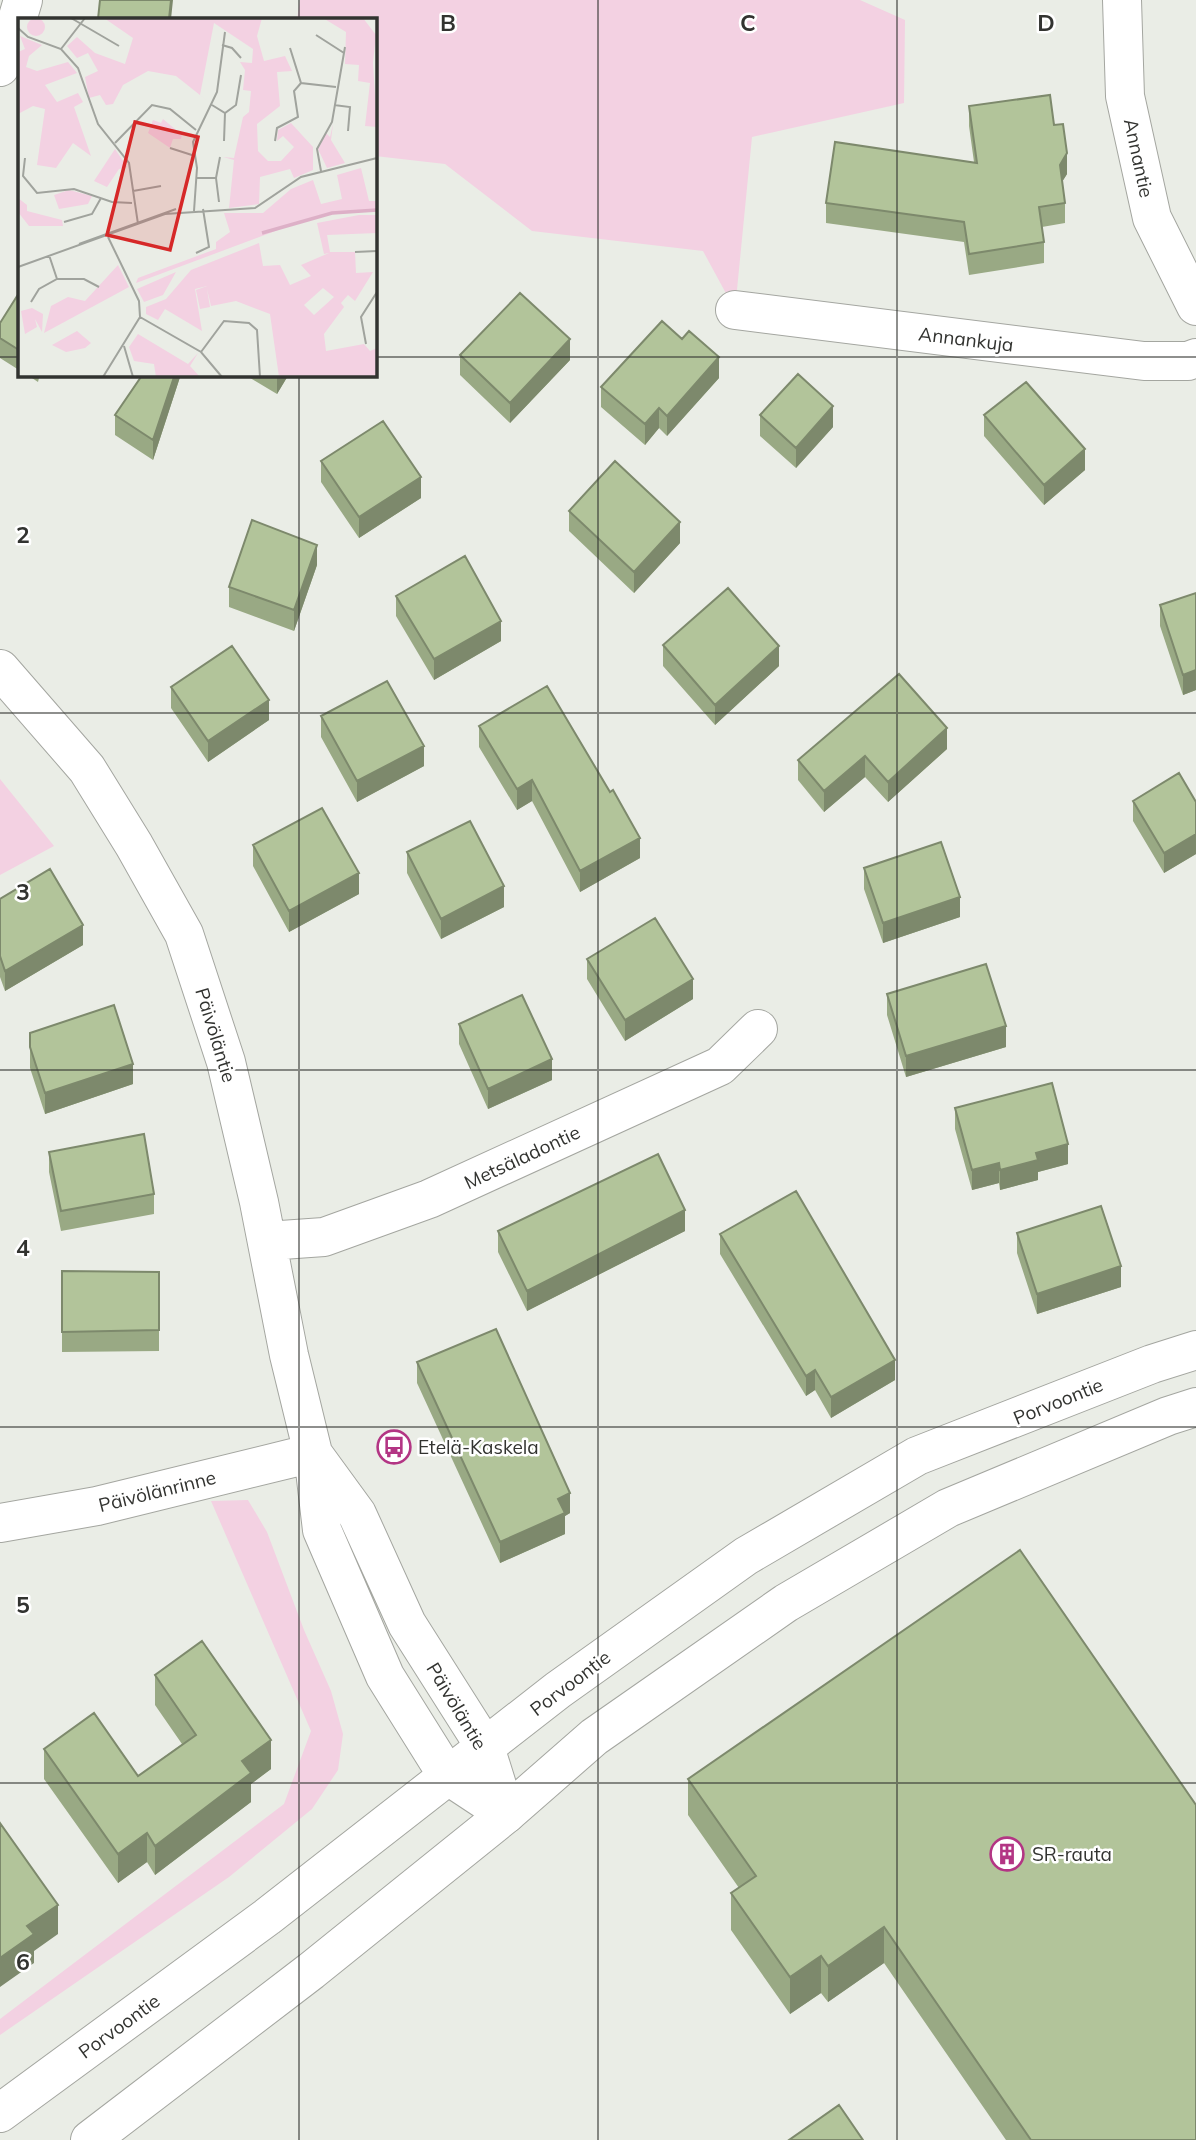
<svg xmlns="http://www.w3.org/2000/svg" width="1196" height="2140" font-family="Mulish,sans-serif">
  <rect width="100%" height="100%" fill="#eaede6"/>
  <path fill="#f3d1e2" d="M 300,0 L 860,0 L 905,20 L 904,103 L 752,137 L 735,310 L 703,251 L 532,231 L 445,164 L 375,156 L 374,19 L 297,19 Z
    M 0,779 L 54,846 L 0,875 Z
    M 248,1500 L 267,1532 L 304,1630 L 331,1691 L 343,1734 L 338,1770 L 312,1809 L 229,1877 L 0,2035 L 0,2019 L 284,1804 L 311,1731 L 211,1501 Z"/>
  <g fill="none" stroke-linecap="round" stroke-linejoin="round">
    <defs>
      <path id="minor" d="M 1122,0 L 1125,96 L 1152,218 L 1196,306
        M 0,67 L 6,57 L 23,0
        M 735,310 L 1144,361 L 1188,361 L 1196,358
        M 0,669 L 87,769 L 134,845 L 184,934 L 226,1062 L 259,1202 L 289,1355 L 313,1453 L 322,1530 L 385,1676 L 447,1775 L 506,1814
        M 267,1241 L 324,1237 L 429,1199 L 720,1066 L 758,1029
        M 314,1455 L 357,1514 L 407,1624 L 485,1747 L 506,1814
        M 0,1523 L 97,1506 L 313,1453"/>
      <path id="tertiary" d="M 0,2113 L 267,1917 L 558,1690 L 746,1556 L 917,1456 L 1152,1364 L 1196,1350
        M 90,2140 L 311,1971 L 506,1814 L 594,1737 L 786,1603 L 948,1508 L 1168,1416 L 1196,1407"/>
    </defs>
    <use href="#minor" stroke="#a4a6a0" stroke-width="40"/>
    <use href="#tertiary" stroke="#a4a6a0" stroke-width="40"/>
    <use href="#minor" stroke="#fff" stroke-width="38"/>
    <use href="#tertiary" stroke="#fff" stroke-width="38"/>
  </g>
  <path fill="#99a984" d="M 969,106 L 1054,125 L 1067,174 L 1062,182 L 1065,203 L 1065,223 L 1042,227 L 1044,242 L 1044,263 L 969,275 L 964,242 L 826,223 L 826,203 L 974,162 L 969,126 Z
    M 19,293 L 19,370 L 0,358 L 0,323 Z
    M 682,339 L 719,378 L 667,436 L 659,428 L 645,445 L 601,407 L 601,387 Z
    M 460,355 L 570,360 L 510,423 L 460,375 Z
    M 26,374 L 40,374 L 38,382 Z
    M 181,374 L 153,460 L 115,435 L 115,415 Z
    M 247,374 L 289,374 L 277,394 L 247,376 Z
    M 760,415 L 833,427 L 796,468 L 760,436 Z
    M 984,415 L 1085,470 L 1044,505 L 984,436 Z
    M 321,461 L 421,498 L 359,538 L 321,482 Z
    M 569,511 L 680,543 L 634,593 L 569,531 Z
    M 317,565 L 294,631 L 229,607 L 229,587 Z
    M 1196,593 L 1196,690 L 1183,695 L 1160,626 L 1160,605 Z
    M 396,596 L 501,641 L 434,680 L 396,616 Z
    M 663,645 L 779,666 L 715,725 L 663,666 Z
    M 171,687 L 269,720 L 208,762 L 171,708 Z
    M 321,716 L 424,766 L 357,802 L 321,737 Z
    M 479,726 L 640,858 L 580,892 L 532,801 L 517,810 L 479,747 Z
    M 947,749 L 888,802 L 865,777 L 824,812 L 798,780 L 798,760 Z
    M 1133,801 L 1196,802 L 1196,854 L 1164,873 L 1133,821 Z
    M 253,845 L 359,894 L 289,932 L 253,866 Z
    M 407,852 L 504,907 L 441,939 L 407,873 Z
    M 864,868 L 960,917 L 883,943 L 864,889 Z
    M 0,899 L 83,945 L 5,991 L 0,977 Z
    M 587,959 L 693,999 L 625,1041 L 587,979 Z
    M 887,994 L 1006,1047 L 906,1077 L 887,1015 Z
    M 459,1024 L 552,1080 L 488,1109 L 459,1044 Z
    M 30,1033 L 133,1084 L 45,1114 L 30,1068 Z
    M 955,1108 L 1068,1164 L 1038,1172 L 1038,1180 L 1000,1190 L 999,1183 L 972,1190 L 955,1129 Z
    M 49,1152 L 154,1194 L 154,1214 L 61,1231 L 49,1172 Z
    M 498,1231 L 685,1231 L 527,1311 L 498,1252 Z
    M 1017,1233 L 1121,1287 L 1037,1314 L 1017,1253 Z
    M 720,1234 L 895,1380 L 831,1418 L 815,1390 L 806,1396 L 720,1254 Z
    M 62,1271 L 159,1272 L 159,1351 L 62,1352 Z
    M 417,1362 L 570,1513 L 565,1516 L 565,1534 L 500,1563 L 417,1383 Z
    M 155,1675 L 271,1769 L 251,1784 L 251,1802 L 155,1875 L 147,1862 L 118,1883 L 44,1779 L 44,1749 L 138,1776 L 182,1744 L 155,1705 Z
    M 688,1779 L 1196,2140 L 1006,2140 L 884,1963 L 828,2002 L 821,1993 L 790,2014 L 731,1930 L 731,1893 L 739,1888 L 688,1815 Z"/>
  <path fill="#7d896c" d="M 171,0 L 173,0 L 171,19 L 169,19 Z
    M 1067,153 L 1067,174 L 1060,185 L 1060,165 Z
    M 570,339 L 570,360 L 510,423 L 510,403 Z
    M 719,357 L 719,378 L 667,436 L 667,416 Z
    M 175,374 L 181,374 L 153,460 L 153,440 Z
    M 277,374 L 289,374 L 277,394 Z
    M 833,406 L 833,427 L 796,468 L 796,448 Z
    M 659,408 L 659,428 L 645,445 L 645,424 Z
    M 1085,449 L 1085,470 L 1044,505 L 1044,485 Z
    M 421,477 L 421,498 L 359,538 L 359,517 Z
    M 680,522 L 680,543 L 634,593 L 634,572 Z
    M 317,545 L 317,565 L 294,631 L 294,610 Z
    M 501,621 L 501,641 L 434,680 L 434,659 Z
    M 779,646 L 779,666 L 715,725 L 715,705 Z
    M 1196,670 L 1196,690 L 1183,695 L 1183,675 Z
    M 269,700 L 269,720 L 208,762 L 208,741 Z
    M 947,728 L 947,749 L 888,802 L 888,782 Z
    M 424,746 L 424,766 L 357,802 L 357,781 Z
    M 865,756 L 865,777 L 824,812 L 824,791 Z
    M 532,780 L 532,801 L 517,810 L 517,789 Z
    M 1196,834 L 1196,854 L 1164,873 L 1164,853 Z
    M 640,838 L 640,858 L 580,892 L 580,871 Z
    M 359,873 L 359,894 L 289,932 L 289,911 Z
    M 504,886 L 504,907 L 441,939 L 441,919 Z
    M 960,897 L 960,917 L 883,943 L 883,923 Z
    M 83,925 L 83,945 L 5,991 L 5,971 Z
    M 693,979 L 693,999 L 625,1041 L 625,1020 Z
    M 1006,1026 L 1006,1047 L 906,1077 L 906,1056 Z
    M 552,1059 L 552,1080 L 488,1109 L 488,1089 Z
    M 133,1064 L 133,1084 L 45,1114 L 45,1093 Z
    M 1068,1144 L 1068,1164 L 1038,1172 L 1038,1180 L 1000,1190 L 1000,1170 L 1036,1153 Z
    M 999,1163 L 999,1183 L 972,1190 L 972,1170 Z
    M 685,1210 L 685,1231 L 527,1311 L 527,1291 Z
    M 1121,1266 L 1121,1287 L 1037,1314 L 1037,1294 Z
    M 895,1360 L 895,1380 L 831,1418 L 831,1397 Z
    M 815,1370 L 815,1390 L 806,1396 L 806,1376 Z
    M 570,1493 L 570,1513 L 565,1516 L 565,1534 L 500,1563 L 500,1542 L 558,1499 Z
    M 271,1740 L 271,1769 L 251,1784 L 251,1802 L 155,1875 L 155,1846 L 242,1761 Z
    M 147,1833 L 147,1862 L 118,1883 L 118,1854 Z
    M 58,1905 L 58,1934 L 34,1951 L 34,1963 L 0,1987 L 0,1958 L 27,1926 Z
    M 884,1927 L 884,1963 L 828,2002 L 828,1966 Z
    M 821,1956 L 821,1993 L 790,2014 L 790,1977 Z"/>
  <path fill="#b2c49a" stroke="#7d896c" stroke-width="2" d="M 100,0 L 171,0 L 169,19 L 98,19 Z
    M 1050,95 L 1054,125 L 1063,124 L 1067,153 L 1060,165 L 1065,203 L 1039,207 L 1044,242 L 969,254 L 964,222 L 826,203 L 835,142 L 977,163 L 969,106 Z
    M 19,293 L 19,350 L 0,338 L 0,323 Z
    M 520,293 L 570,339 L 510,403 L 460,355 Z
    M 662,321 L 682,339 L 689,331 L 719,357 L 667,416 L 659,408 L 645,424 L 601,387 Z
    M 143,374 L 175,374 L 153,440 L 115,415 Z
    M 798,374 L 833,406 L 796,448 L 760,415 Z
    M 1026,382 L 1085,449 L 1044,485 L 984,415 Z
    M 383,421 L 421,477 L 359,517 L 321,461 Z
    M 615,461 L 680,522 L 634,572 L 569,511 Z
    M 252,520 L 317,545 L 294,610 L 229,587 Z
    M 465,556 L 501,621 L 434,659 L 396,596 Z
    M 728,588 L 779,646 L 715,705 L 663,645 Z
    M 1196,593 L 1196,670 L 1183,675 L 1160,605 Z
    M 232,646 L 269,700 L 208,741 L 171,687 Z
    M 899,674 L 947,728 L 888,782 L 865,756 L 824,791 L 798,760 Z
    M 387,681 L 424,746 L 357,781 L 321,716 Z
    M 547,686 L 610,792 L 613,790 L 640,838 L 580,871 L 532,780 L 517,789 L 479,726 Z
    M 1179,773 L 1196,802 L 1196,834 L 1164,853 L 1133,801 Z
    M 322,808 L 359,873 L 289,911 L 253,845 Z
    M 470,821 L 504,886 L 441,919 L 407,852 Z
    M 941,842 L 960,897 L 883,923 L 864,868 Z
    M 50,869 L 83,925 L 5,971 L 0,956 L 0,899 Z
    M 655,918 L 693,979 L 625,1020 L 587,959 Z
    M 986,964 L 1006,1026 L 906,1056 L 887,994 Z
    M 522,995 L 552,1059 L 488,1089 L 459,1024 Z
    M 114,1005 L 133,1064 L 45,1093 L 30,1047 L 30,1033 Z
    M 1052,1083 L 1068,1144 L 1036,1153 L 1038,1160 L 1000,1170 L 999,1163 L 972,1170 L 955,1108 Z
    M 144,1134 L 154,1194 L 61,1211 L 49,1152 Z
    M 658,1154 L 685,1210 L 527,1291 L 498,1231 Z
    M 796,1191 L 895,1360 L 831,1397 L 815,1370 L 806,1376 L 720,1234 Z
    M 1101,1206 L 1121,1266 L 1037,1294 L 1017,1233 Z
    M 62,1271 L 159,1272 L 159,1330 L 62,1332 Z
    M 496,1329 L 570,1493 L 558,1499 L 565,1513 L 500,1542 L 417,1362 Z
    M 1020,1550 L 1196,1805 L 1196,2140 L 1031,2140 L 884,1927 L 828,1966 L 821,1956 L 790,1977 L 731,1893 L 756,1876 L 688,1779 Z
    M 202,1641 L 271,1740 L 242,1761 L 251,1773 L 155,1846 L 147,1833 L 118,1854 L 44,1749 L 94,1713 L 138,1776 L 196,1735 L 155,1675 Z
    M 0,1823 L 58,1905 L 27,1926 L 34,1934 L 0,1958 Z
    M 839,2105 L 863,2140 L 789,2140 Z"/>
  <path fill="none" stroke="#323330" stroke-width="2" stroke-opacity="0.55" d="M 299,0 L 299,19M 598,0 L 598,2140M 897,0 L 897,2140M 0,357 L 19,357M 374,357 L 1196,357M 299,374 L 299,2140M 0,713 L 1196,713M 0,1070 L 1196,1070M 0,1427 L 1196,1427M 0,1783 L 1196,1783"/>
  <defs>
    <symbol id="bus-ring" viewBox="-11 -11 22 22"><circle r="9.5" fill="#fff" stroke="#b33584" stroke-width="1.5"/><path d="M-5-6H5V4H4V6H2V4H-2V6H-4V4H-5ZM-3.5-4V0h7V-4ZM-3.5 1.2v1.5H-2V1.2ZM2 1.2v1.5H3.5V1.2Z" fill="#b33584"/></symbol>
    <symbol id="building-ring" viewBox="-11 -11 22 22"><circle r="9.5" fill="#fff" stroke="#b33584" stroke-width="1.5"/><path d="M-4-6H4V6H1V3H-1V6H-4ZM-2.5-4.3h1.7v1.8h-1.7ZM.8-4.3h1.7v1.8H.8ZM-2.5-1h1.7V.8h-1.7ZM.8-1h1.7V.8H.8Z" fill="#b33584"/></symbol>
  </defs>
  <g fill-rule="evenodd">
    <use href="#bus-ring" x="375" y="1428" width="38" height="38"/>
    <use href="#building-ring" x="988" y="1835" width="38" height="38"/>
  </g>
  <g text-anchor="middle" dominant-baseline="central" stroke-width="5" stroke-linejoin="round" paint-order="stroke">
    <g font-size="19" fill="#323330" stroke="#fff">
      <text transform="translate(1139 158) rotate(78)">Annantie</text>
      <text transform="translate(966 339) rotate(7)">Annankuja</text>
      <text transform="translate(216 1035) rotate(73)">Päivöläntie</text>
      <text transform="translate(522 1157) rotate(-25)">Metsäladontie</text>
      <text transform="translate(1058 1401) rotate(-22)">Porvoontie</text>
      <text transform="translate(157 1491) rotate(-14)">Päivölänrinne</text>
      <text transform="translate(570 1683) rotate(-37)">Porvoontie</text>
      <text transform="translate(457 1706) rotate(59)">Päivöläntie</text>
      <text transform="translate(119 2026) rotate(-36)">Porvoontie</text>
    </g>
    <g font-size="19" fill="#323330" stroke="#fff" text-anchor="start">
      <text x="418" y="1447">Etelä-Kaskela</text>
      <text x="1032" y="1854">SR-rauta</text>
    </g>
  </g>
  <g transform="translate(18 18)">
    <rect width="359" height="359" fill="#eaede6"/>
    <path d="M9 9a9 9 0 1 1 18 0a9 9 0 1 1-18 0ZM 86,0 L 244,0 L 239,18 L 246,43 L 267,38 L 274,53 L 259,54 L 262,88 L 239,106 L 240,133 L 250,143 L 263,143 L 276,129 L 265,118 L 259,123 L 260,112 L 273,105 L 295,129 L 295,152 L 276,160 L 272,151 L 242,159 L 241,186 L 211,190 L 216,142 L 205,139 L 216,140 L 225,99 L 231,94 L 233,73 L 225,72 L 227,52 L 222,44 L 234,45 L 235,31 L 196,5 L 182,77 L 192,85 L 158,58 L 130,53 L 105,67 L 95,86 L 88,87 L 82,77 L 71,80 L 67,59 L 80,53 L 70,35 L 59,40 L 49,28 L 59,19 L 77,35 L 107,46 L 115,20 ZM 305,0 L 345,0 L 358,17 L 355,45 L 359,109 L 347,108 L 352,65 L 340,63 L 341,47 L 327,46 L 328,14 ZM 2,18 L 24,27 L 11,38 L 8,49 L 19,53 L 50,44 L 59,55 L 27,67 L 39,84 L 60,75 L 65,84 L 56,89 L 73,138 L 55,125 L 38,150 L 19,147 L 27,91 L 15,88 L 0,96 L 0,34 L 7,31 ZM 145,101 L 164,117 L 163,121 L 155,121 L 152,130 L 130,115 L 135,102 L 143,105 ZM 315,106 L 313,122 L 327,145 L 309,150 L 300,131 L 308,115 L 312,119 ZM 97,131 L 109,149 L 101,151 L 89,169 L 76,163 ZM 343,150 L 351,183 L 359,183 L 359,192 L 298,198 L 118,265 L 120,260 L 198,231 L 198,224 L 212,214 L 206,195 L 245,195 L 273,171 L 295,162 L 303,186 L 324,181 L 319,157 ZM 51,172 L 74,178 L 70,186 L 41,191 L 36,177 ZM 0,180 L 9,187 L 9,193 L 44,202 L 45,208 L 11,208 L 0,194 ZM 341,197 L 359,197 L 359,215 L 309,217 L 312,234 L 337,234 L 338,255 L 355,254 L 337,283 L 330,277 L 323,285 L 326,289 L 306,316 L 308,333 L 346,326 L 352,333 L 359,330 L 359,359 L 261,359 L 252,296 L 218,283 L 193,288 L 189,271 L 192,289 L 182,291 L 178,272 L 189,268 L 177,271 L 184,313 L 147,291 L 140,302 L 128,296 L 128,289 L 148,281 L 173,252 L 241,225 L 245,248 L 262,247 L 272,267 L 293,258 L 283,247 L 311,235 L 306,236 L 299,205 ZM 305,270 L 316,279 L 296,297 L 286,287 ZM 100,247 L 111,269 L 26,315 L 33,288 L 50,279 L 67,283 ZM 158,254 L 145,277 L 126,284 L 119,271 ZM 14,290 L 25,296 L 24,314 L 17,301 L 19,309 L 7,316 L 3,293 ZM 59,313 L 73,325 L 67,330 L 48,334 L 34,327 ZM 120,316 L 170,346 L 180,335 L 172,348 L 182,359 L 138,359 L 136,346 L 116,343 L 111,329 Z" fill="#f3d1e2" fill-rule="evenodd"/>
    <path fill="none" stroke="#ddb0c7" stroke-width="3.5" d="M 244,215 L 314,195 L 359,192"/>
    <path fill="none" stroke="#a0a39d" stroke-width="2" d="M 53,0 L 101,28M 0,10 L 10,19 L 43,31 L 60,50 L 80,106 L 111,145 L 120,206M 298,17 L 326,35M 204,27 L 214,30 L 223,40M 272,30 L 283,65 L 318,69M 43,31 L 67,0M 194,87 L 207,95 L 218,87 L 223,57M 316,87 L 332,89 L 330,113M 206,123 L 207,95M 257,123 L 259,110 L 280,99 L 276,73 L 283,65M 97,125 L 134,87 L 152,91 L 178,112M 152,130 L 177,138M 7,140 L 5,158 L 19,175 L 56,171 L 94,184 L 114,185M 303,153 L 299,131 L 314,104 L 327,29M 179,160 L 198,160 L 202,139M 198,160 L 201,184M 115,173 L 143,168M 176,193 L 179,150 L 175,124 L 199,74 L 207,14M 46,204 L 74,196 L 83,180M 61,226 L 158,191M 337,234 L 359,233M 178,235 L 191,229 L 185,191M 31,237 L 39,261M 0,249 L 147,196 L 237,190 L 283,159 L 359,140M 13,284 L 21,271 L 39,261 L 66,261 L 81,269M 122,299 L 183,334 L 204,359M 348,326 L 343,299 L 359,274M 106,328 L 115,359M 183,334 L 206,303 L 231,305 L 239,312 L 242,359M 85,359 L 122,299 L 121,283 L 90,219"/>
    <path fill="#d62828" fill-opacity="0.15" stroke="#d62828" stroke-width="3.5" d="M 117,104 L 180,119 L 152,232 L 89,217 Z"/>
    <rect width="359" height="359" fill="none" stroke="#323330" stroke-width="3.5"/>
  </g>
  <g font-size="23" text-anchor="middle" font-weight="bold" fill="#323330" stroke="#fff" stroke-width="5" stroke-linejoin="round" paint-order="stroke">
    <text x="448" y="31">B</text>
    <text x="748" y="31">C</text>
    <text x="1046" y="31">D</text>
    <text x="23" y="543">2</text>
    <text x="23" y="900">3</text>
    <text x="23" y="1256">4</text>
    <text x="23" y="1613">5</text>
    <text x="23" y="1970">6</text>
  </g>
</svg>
